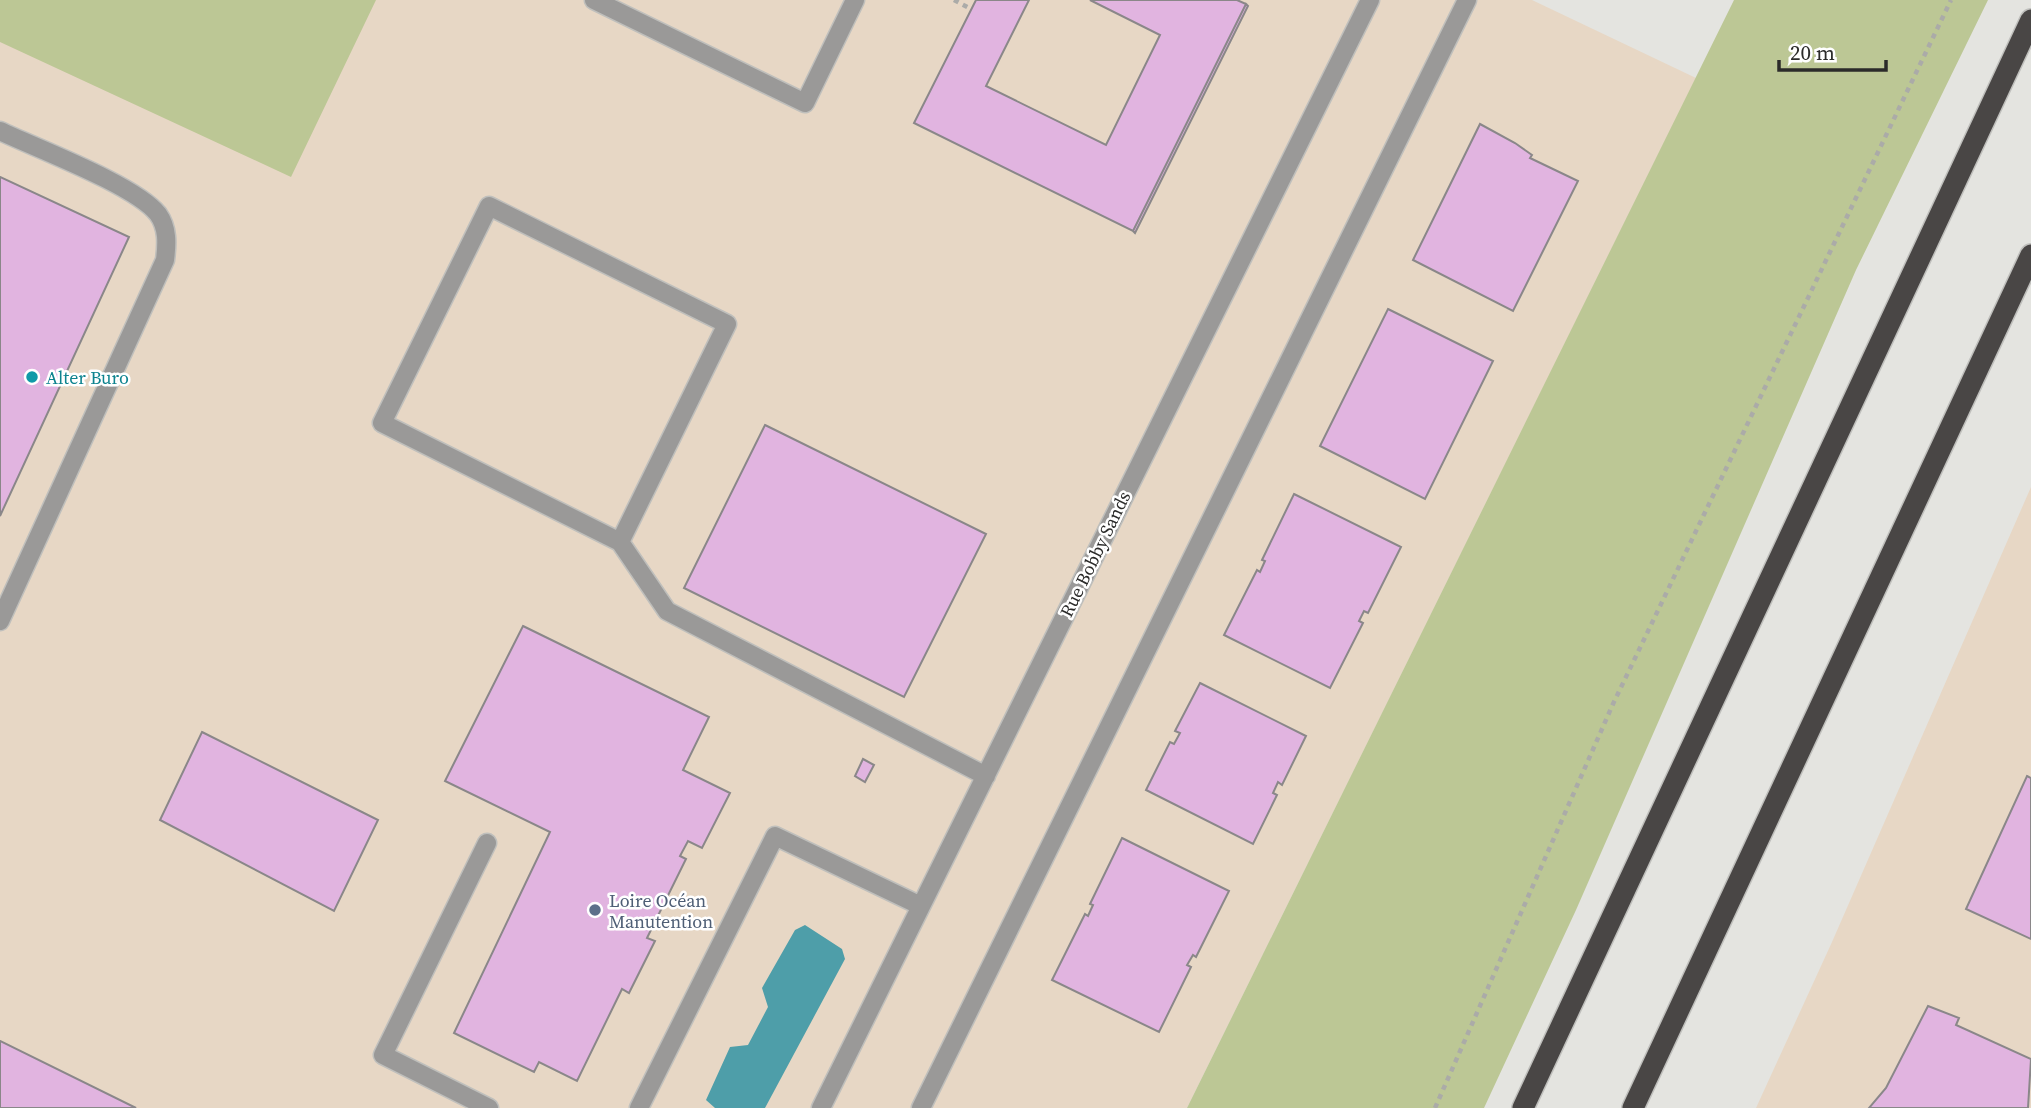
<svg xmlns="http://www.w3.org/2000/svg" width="2031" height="1108" font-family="'Source Serif 4',serif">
  <rect width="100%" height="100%" fill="#e4e4e0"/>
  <path fill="#e7d7c5" d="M 0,0 L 1532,0 L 1696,78 L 1187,1108 L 0,1108 Z
    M 2031,487 L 2031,1108 L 1756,1108 L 1832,942 Z"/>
  <path fill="#bcc795" d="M 0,0 L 376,0 L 291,177 L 0,42 Z
    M 1734,0 L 1988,0 L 1856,270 L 1576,910 L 1484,1108 L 1187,1108 Z"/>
  <path fill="#4e9ea9" d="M 805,925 L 842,949 L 845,959 L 765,1108 L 715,1108 L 706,1100 L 730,1047 L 748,1045 L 768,1007 L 762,988 L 795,930 Z"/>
  <path fill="#e1b4e0" stroke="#8a8789" stroke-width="2" d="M 976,0 L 1029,0 L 986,86 L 1106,145 L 1160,35 L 1090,0 L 1237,0 L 1246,4 L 1133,231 L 914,123 Z
    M 1246,4 L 1248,6 L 1135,233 L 1133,231 Z
    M 1480,124 L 1515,143 L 1532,155 L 1530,158 L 1578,181 L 1513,311 L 1413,260 Z
    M 0,177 L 129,237 L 0,516 Z
    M 1388,309 L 1493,361 L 1425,499 L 1320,446 Z
    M 765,425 L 986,534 L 904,697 L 684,588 Z
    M 1294,494 L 1401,547 L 1368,613 L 1364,611 L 1359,621 L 1363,623 L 1330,688 L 1224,635 L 1257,570 L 1260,572 L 1265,561 L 1262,560 Z
    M 523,626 L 709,717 L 683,770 L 730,793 L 702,848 L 688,841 L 680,856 L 686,859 L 647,938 L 655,941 L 629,993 L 622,989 L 577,1081 L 539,1062 L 534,1072 L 454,1033 L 550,832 L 445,781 Z
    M 1200,683 L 1306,736 L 1282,785 L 1278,782 L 1273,793 L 1277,795 L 1253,844 L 1146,790 L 1170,742 L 1174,744 L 1180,733 L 1175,731 Z
    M 202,732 L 378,820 L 334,911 L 160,820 Z
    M 863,759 L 874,765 L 865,782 L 855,776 Z
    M 2027,776 L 2031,778 L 2031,939 L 1966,909 Z
    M 1122,838 L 1229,891 L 1196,957 L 1193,955 L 1187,965 L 1191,967 L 1159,1032 L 1052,980 L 1085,914 L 1088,916 L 1093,905 L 1090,904 Z
    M 1928,1006 L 1959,1018 L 1956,1025 L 2031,1059 L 2028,1108 L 1869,1108 L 1886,1088 Z
    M 0,1041 L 136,1108 L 0,1108 Z"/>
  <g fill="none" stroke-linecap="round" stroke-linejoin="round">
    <defs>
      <path id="minor" d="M 594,0 L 805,103 L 855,0
        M 0,131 C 38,149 135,185 158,214 C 168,228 167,244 165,260 L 0,621
        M 620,542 L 727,324 L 489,206 L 382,423 L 620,542 L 667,611 L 986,776
        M 487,843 L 383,1055 L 489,1108
        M 639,1108 L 775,836 L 921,906
        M 821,1108 L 1370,0
        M 921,1108 L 1467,0"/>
      <path id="highway" d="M 1523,1108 L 2031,20
        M 1633,1108 L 2031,255"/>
    </defs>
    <use href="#minor" stroke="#bfbfbc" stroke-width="21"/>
    <use href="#highway" stroke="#bfbfbc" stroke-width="24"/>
    <path stroke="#ababa8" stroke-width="4.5" stroke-dasharray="5 5" stroke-linecap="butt" d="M 954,0 L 971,9
      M 1435,1108 L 1613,704 L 1951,0"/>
    <use href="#minor" stroke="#9a9998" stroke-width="18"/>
    <use href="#highway" stroke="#494645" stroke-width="21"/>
  </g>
  <circle fill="#0f9aa8" stroke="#fff" stroke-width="2.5" cx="32" cy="377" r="7"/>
  <circle fill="#5c6f8a" stroke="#fff" stroke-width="2.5" cx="595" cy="910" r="7"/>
  <g text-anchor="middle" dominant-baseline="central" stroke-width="5" stroke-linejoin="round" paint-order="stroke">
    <g font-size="18" fill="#0d838f" stroke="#fff" text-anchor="start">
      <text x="46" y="377">Alter Buro</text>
    </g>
    <g font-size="18" fill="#2b2b2a" stroke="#fff">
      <text transform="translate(1095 554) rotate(-64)">Rue Bobby Sands</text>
    </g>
    <g font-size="18" fill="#4e5e75" stroke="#fff" text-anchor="start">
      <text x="609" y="900">Loire Océan<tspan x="609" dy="21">Manutention</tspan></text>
    </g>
  </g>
  <path d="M1779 60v10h107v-10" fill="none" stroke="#2b2b2a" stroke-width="3.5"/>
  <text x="1790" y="60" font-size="21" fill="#2b2b2a" stroke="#ffffff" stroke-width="5" paint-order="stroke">20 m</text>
</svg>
